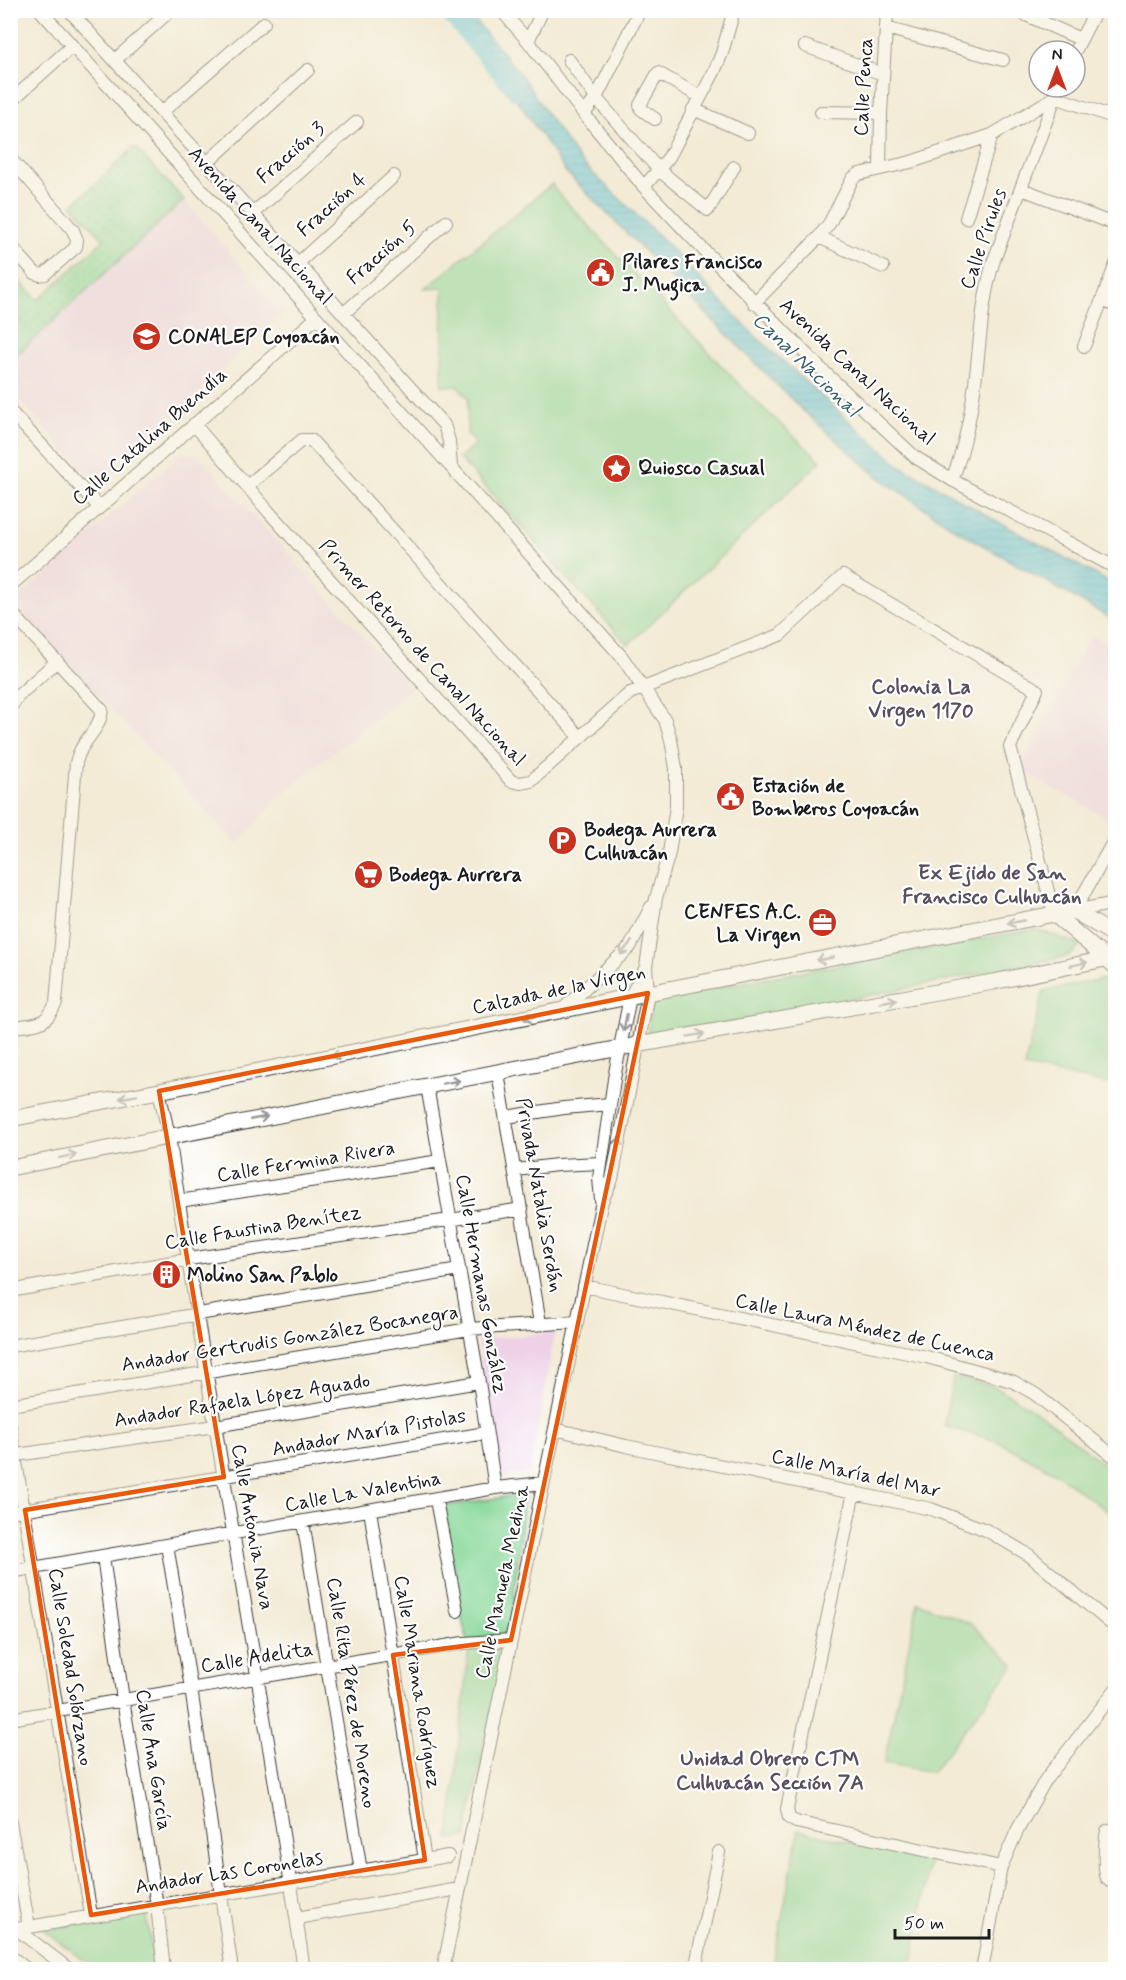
<svg xmlns="http://www.w3.org/2000/svg" width="1126" height="1980" font-family="Mynerve,sans-serif">
  <defs>
    <pattern id="grass-dots" width="8" height="8" patternUnits="userSpaceOnUse" patternTransform="scale(1.5)"><rect width="8" height="8" fill="#86d798"/><path d="M2 2h.1M6 6h.1" fill="none" stroke="#73b882" stroke-width="1.8" stroke-linecap="round"/></pattern>
    <pattern id="water-rules" width="6" height="5" patternUnits="userSpaceOnUse" patternTransform="scale(1.5)"><rect width="6" height="5" fill="#5fc4dc"/><path d="M0 2.5h6" fill="none" stroke="#52a8bc"/></pattern>
  </defs>
  <rect width="100%" height="100%" fill="#fff"/>
  <filter id="ink" filterUnits="userSpaceOnUse"><feTurbulence type="fractalNoise" baseFrequency=".0167" numOctaves="2"/><feDisplacementMap in="SourceGraphic" scale="12" xChannelSelector="R" yChannelSelector="G"/><feConvolveMatrix kernelMatrix="1 2 1 2 8 2 1 2 1" color-interpolation-filters="sRGB"/></filter>
  <filter id="wash" filterUnits="userSpaceOnUse"><feTurbulence type="fractalNoise" baseFrequency=".008" numOctaves="4" result="noise"/><feDisplacementMap in="SourceGraphic" scale="24" xChannelSelector="R" yChannelSelector="G"/><feGaussianBlur stdDeviation="1.35" result="paint"/><feColorMatrix in="noise" values="0 0 0 0 0 0 0 0 0 0 0 0 0 0 0 0 0 1.4 0 .05"/><feComposite in="paint" operator="in"/></filter>
  <g filter="url(#wash)">
    <rect width="100%" height="100%" fill="#f3ebd6"/>
    <path fill="#eed0e7" d="M 184,200 L 283,314 L 113,471 L 102,474 L 87,472 L 76,464 L 11,390 L 10,360 Z
      M 181,453 L 199,456 L 411,689 L 281,795 L 237,844 L 12,604 Z
      M 1091,635 L 1115,648 L 1115,801 L 1107,818 L 1018,770 Z
      M 555,1332 L 530,1472 L 500,1477 L 478,1340 Z"/>
    <path fill="url(#grass-dots)" stroke="#517a5a" stroke-width="1.5" d="M 135,147 L 184,200 L 11,360 L 11,272 L 38,300 L 104,240 L 72,205 Z"/>
    <path fill="#86d798" stroke="#517a5a" stroke-width="1.5" d="M 552,184 L 556,191 L 750,396 L 821,461 L 628,645 L 459,458 L 475,444 L 467,434 L 468,398 L 458,386 L 442,386 L 443,288 L 425,289 Z
      M 1035,929 L 1081,945 L 1069,956 L 647,1039 L 652,999 Z
      M 1103,979 L 1115,988 L 1115,1085 L 1024,1067 L 1044,991 Z
      M 953,1377 L 997,1387 L 1044,1417 L 1115,1473 L 1115,1517 L 1054,1472 L 997,1441 L 944,1426 Z
      M 525,1494 L 512,1616 L 466,1836 L 449,1839 L 469,1648 L 460,1611 L 443,1506 Z
      M 918,1602 L 971,1624 L 1014,1665 L 932,1772 L 884,1763 Z
      M 799,1830 L 930,1860 L 911,1969 L 772,1969 Z
      M 146,1911 L 155,1969 L 96,1969 L 43,1930 Z"/>
    <path fill="url(#water-rules)" stroke="#3e707c" stroke-width="1.5" d="M 447,11 L 467,11 L 522,76 L 550,119 L 579,160 L 664,241 L 751,332 L 849,421 L 899,465 L 995,520 L 1115,585 L 1115,621 L 960,532 L 878,477 L 800,408 L 565,171 L 497,70 Z"/>
    <g fill="none" stroke-linecap="round" stroke-linejoin="round">
      <path stroke="#5fc4dc" stroke-width="14" d="M 444,10 L 515,93"/>
    </g>
  </g>
  <g filter="url(#ink)">
    <g fill="none" stroke-linecap="round" stroke-linejoin="round">
      <defs>
        <path id="minor" d="M 40,10 L 622,657 L 665,720 L 671,740 L 676,768 L 676,807 L 669,853 L 656,898 L 646,967 L 648,993 L 638,1046 L 612,1179 L 602,1201 L 443,1970
          M 69,10 L 444,425 L 449,441 L 451,467
          M 501,10 L 528,41 L 584,114 L 644,187 L 693,239 L 817,365 L 915,457 L 952,480 L 1116,568
          M 1015,10 L 1080,39
          M 886,28 L 1003,60
          M 528,41 L 543,10
          M 805,46 L 883,74
          M 1075,51 L 1096,10
          M 115,60 L 171,10
          M 569,60 L 596,98 L 659,170 L 708,210 L 734,167
          M 10,102 L 72,46
          M 693,109 L 748,133
          M 162,112 L 264,23
          M 821,112 L 881,113
          M 584,114 L 596,98 L 640,10
          M 655,119 L 641,109 L 640,105 L 658,73 L 699,96
          M 10,158 L 73,230 L 77,240 L 76,247 L 45,274 L 40,275 L 35,273 L 10,245
          M 207,163 L 308,70
          M 880,168 L 881,113 L 887,10
          M 644,187 L 669,157 L 714,72 L 722,53 L 734,10
          M 1022,189 L 1116,225
          M 252,214 L 357,122
          M 966,218 L 992,135
          M 819,237 L 883,267
          M 297,264 L 394,176
          M 1116,264 L 1102,300 L 1116,306
          M 754,303 L 819,237 L 829,224 L 853,178 L 859,174 L 911,162 L 992,135 L 1055,97 L 1116,118
          M 343,314 L 446,222
          M 1084,346 L 1102,300
          M 10,411 L 99,507
          M 194,424 L 269,512 L 511,781 L 520,783 L 531,781 L 630,693 L 780,635 L 843,576 L 1037,690 L 1010,747 L 1054,914
          M 952,480 C 966,444 973,404 977,366 C 981,329 983,295 994,260 L 1059,87
          M 247,486 L 302,440 L 311,440 L 580,737
          M 10,586 L 316,318
          M 10,611 L 102,710 C 100,731 80,741 76,763 L 56,1003 C 45,1028 34,1024 10,1027
          M 10,708 L 19,695 L 57,661
          M 1074,911 L 1116,837
          M 1074,911 L 1116,903
          M 561,1011 L 630,947 L 651,907
          M 498,1073 L 540,1323
          M 427,1086 L 479,1382 L 495,1488
          M 159,1091 L 169,1136 C 210,1414 263,1691 304,1970
          M 506,1117 L 564,1108 L 610,1104
          M 516,1170 L 557,1165 L 601,1163
          M 601,1200 L 599,1178 L 615,1073 L 630,997 L 646,967
          M 179,1201 L 440,1161
          M 584,1286 L 927,1357 L 992,1375 L 1014,1382 L 1035,1394 L 1116,1458
          M 10,1291 L 189,1259 L 522,1209
          M 10,1346 L 459,1270
          M 10,1405 L 469,1329 L 576,1322
          M 10,1426 L 91,1915
          M 555,1429 L 626,1446 L 931,1509 L 986,1530 L 1029,1555 L 1116,1628
          M 10,1456 L 215,1426 L 479,1382
          M 854,1492 L 787,1809 L 789,1818 L 796,1822 L 1001,1867
          M 436,1500 L 457,1611
          M 370,1510 L 425,1860
          M 10,1512 L 486,1433
          M 303,1522 L 361,1871
          M 167,1545 L 191,1688 L 232,1970
          M 103,1556 L 123,1700 L 157,1905 L 164,1970
          M 10,1572 L 495,1488 L 544,1483
          M 10,1719 L 463,1643 L 511,1640
          M 10,1822 L 29,1927
          M 1116,1828 L 1107,1831 C 1105,1840 1103,1870 1107,1878 C 1110,1882 1111,1882 1116,1883
          M 297,1918 L 453,1890
          M 14,1927 L 70,1970
          M 17,1929 L 448,1856
          M 10,1956 L 28,1970
          M 695,1970 L 719,1852
          M 982,1970 L 1001,1867 L 1018,1829 L 1046,1779 L 1116,1689"/>
        <path id="major" d="M 1054,914 L 1116,967
          M 10,1119 L 159,1091 L 648,993 L 1054,914 L 1074,911 L 1116,936
          M 10,1168 L 620,1048 L 993,982 L 1105,959"/>
      </defs>
      <use href="#minor" stroke="#3c3b38" stroke-width="14"/>
      <use href="#major" stroke="#3c3b38" stroke-width="17"/>
      <use href="#minor" stroke="#fff" stroke-width="12"/>
      <use href="#major" stroke="#fff" stroke-width="15"/>
    </g>
    <defs><path id="oneway-shaft" d="M-6 0H5M1.5-3L5.5 0L1.5 3" fill="none" stroke-width="1.6" stroke-linecap="round" stroke-linejoin="round" transform="scale(1.5)"/></defs>
    <g stroke="#999">
      <use href="#oneway-shaft" transform="translate(1016 922) rotate(169)"/>
      <use href="#oneway-shaft" transform="translate(626 948) rotate(130)"/>
      <use href="#oneway-shaft" transform="translate(825 959) rotate(169)"/>
      <use href="#oneway-shaft" transform="translate(1079 964) rotate(-12)"/>
      <use href="#oneway-shaft" transform="translate(888 1001) rotate(-10)"/>
      <use href="#oneway-shaft" transform="translate(532 1017) rotate(169)"/>
      <use href="#oneway-shaft" transform="translate(625 1023) rotate(101)"/>
      <use href="#oneway-shaft" transform="translate(696 1035) rotate(-10)"/>
      <use href="#oneway-shaft" transform="translate(340 1055) rotate(169)"/>
      <use href="#oneway-shaft" transform="translate(451 1082) rotate(-10)"/>
      <use href="#oneway-shaft" transform="translate(128 1097) rotate(170)"/>
      <use href="#oneway-shaft" transform="translate(259 1118) rotate(-11)"/>
      <use href="#oneway-shaft" transform="translate(618 1146) rotate(-79)"/>
      <use href="#oneway-shaft" transform="translate(68 1156) rotate(-12)"/>
    </g>
  </g>
  <path d="M0 0H1126V1980H0ZM 648,993 L 511,1640 L 393,1655 L 425,1860 L 91,1915 L 25,1510 L 224,1477 L 159,1091 Z" fill="#f3ebd6" fill-opacity=".55" fill-rule="evenodd"/>
  <path fill="none" stroke="#e8590c" stroke-width="4.5" stroke-linejoin="round" d="M 648,993 L 511,1640 L 393,1655 L 425,1860 L 91,1915 L 25,1510 L 224,1477 L 159,1091 Z"/>
  <defs>
    <symbol id="civic-disc" viewBox="-11 -11 22 22"><circle r="9.5" fill="#c8321e" stroke="#fff"/><path d="M-.6-6.5H3V-4.5H.6V-3L4-1V1h2V6H-6V1h2V-1L-.6-3ZM-1.2 2.5V6h2.4V2.5Z" fill="#fff"/></symbol>
    <symbol id="school-disc" viewBox="-11 -11 22 22"><circle r="9.5" fill="#c8321e" stroke="#fff"/><path d="M0-5L7-2L0 1L-7-2ZM-4 1L0 2.5L4 1V4Q0 6-4 4Z" fill="#fff"/></symbol>
    <symbol id="sight-disc" viewBox="-11 -11 22 22"><circle r="9.5" fill="#c8321e" stroke="#fff"/><path d="M0-6L1.8-2.2L6-1.7L2.9 1.2L3.7 5.4L0 3.3L-3.7 5.4L-2.9 1.2L-6-1.7L-1.8-2.2Z" fill="#fff"/></symbol>
    <symbol id="parking-disc" viewBox="-11 -11 22 22"><circle r="9.5" fill="#c8321e" stroke="#fff"/><path d="M-3.5-5.5H1a3.5 3.5 0 0 1 0 7H-1V5.5H-3.5ZM-1-3.4V-.6H.8a1.4 1.4 0 0 0 0-2.8Z" fill="#fff"/></symbol>
    <symbol id="supermarket-disc" viewBox="-11 -11 22 22"><circle r="9.5" fill="#c8321e" stroke="#fff"/><path d="M-6-5.5h2.5l.6 2H6L4.5 2H-2.5L-4.4-4H-6ZM-1.5 3.2a1.3 1.3 0 1 0 .1 0ZM3 3.2a1.3 1.3 0 1 0 .1 0Z" fill="#fff"/></symbol>
    <symbol id="office-disc" viewBox="-11 -11 22 22"><circle r="9.5" fill="#c8321e" stroke="#fff"/><path d="M-6-3h4V-5.5h4V-3h4V5H-6ZM-1-4.5V-3h2v-1.5ZM-6 0V1H6V0Z" fill="#fff"/></symbol>
    <symbol id="building-disc" viewBox="-11 -11 22 22"><circle r="9.5" fill="#c8321e" stroke="#fff"/><path d="M-4-6H4V6H1V3H-1V6H-4ZM-2.5-4.3h1.7v1.8h-1.7ZM.8-4.3h1.7v1.8H.8ZM-2.5-1h1.7V.8h-1.7ZM.8-1h1.7V.8H.8Z" fill="#fff"/></symbol>
  </defs>
  <g fill-rule="evenodd">
    <use href="#civic-disc" x="584" y="256" width="33" height="33"/>
    <use href="#school-disc" x="130" y="320" width="33" height="33"/>
    <use href="#sight-disc" x="600" y="452" width="33" height="33"/>
    <use href="#civic-disc" x="714" y="780" width="33" height="33"/>
    <use href="#parking-disc" x="546" y="824" width="33" height="33"/>
    <use href="#supermarket-disc" x="352" y="858" width="33" height="33"/>
    <use href="#office-disc" x="806" y="906" width="33" height="33"/>
    <use href="#building-disc" x="150" y="1258" width="33" height="33"/>
  </g>
  <g text-anchor="middle" dominant-baseline="central" stroke-width="4.5" stroke-linejoin="round" paint-order="stroke">
    <g font-size="20" fill="#1c1c1c" stroke="#fff">
      <text transform="translate(864 87) rotate(-87)">Calle Penca</text>
      <text transform="translate(291 153) rotate(-41)">Fracción 3</text>
      <text transform="translate(332 205) rotate(-42)">Fracción 4</text>
      <text transform="translate(260 226) rotate(48)">Avenida Canal Nacional</text>
      <text transform="translate(984 239) rotate(-71)">Calle Pirules</text>
      <text transform="translate(382 253) rotate(-41)">Fracción 5</text>
      <text transform="translate(857 372) rotate(43)">Avenida Canal Nacional</text>
      <text transform="translate(150 437) rotate(-41)">Calle Catalina Buendía</text>
      <text transform="translate(422 653) rotate(48)">Primer Retorno de Canal Nacional</text>
      <text transform="translate(559 990) rotate(-12)">Calzada de la Virgen</text>
      <text transform="translate(306 1162) rotate(-9)">Calle Fermina Rivera</text>
      <text transform="translate(539 1195) rotate(80)">Privada Natalia Serdán</text>
      <text transform="translate(263 1228) rotate(-9)">Calle Faustina Benítez</text>
      <text transform="translate(481 1284) rotate(80)">Calle Hermanas González</text>
      <text transform="translate(865 1328) rotate(12)">Calle Laura Méndez de Cuenca</text>
      <text transform="translate(290 1339) rotate(-9)">Andador Gertrudis González Bocanegra</text>
      <text transform="translate(242 1401) rotate(-9)">Andador Rafaela López Aguado</text>
      <text transform="translate(369 1433) rotate(-10)">Andador María Pistolas</text>
      <text transform="translate(856 1474) rotate(12)">Calle María del Mar</text>
      <text transform="translate(363 1492) rotate(-10)">Calle La Valentina</text>
      <text transform="translate(252 1527) rotate(80)">Calle Antonia Nava</text>
      <text transform="translate(503 1582) rotate(-78)">Calle Manuela Medina</text>
      <text transform="translate(257 1658) rotate(-9)">Calle Adelita</text>
      <text transform="translate(70 1667) rotate(81)">Calle Soledad Solórzano</text>
      <text transform="translate(417 1682) rotate(81)">Calle Mariana Rodríguez</text>
      <text transform="translate(351 1693) rotate(81)">Calle Rita Pérez de Moreno</text>
      <text transform="translate(153 1760) rotate(81)">Calle Ana García</text>
      <text transform="translate(229 1873) rotate(-9)">Andador Las Coronelas</text>
    </g>
    <g font-size="20" font-weight="bold" fill="#1c1c1c" stroke="#fff" text-anchor="start">
      <text x="622" y="262">Pilares Francisco<tspan x="622" dy="23">J. Mugica</tspan></text>
      <text x="168" y="337">CONALEP Coyoacán</text>
      <text x="638" y="468">Quiosco Casual</text>
      <text x="752" y="786">Estación de<tspan x="752" dy="23">Bomberos Coyoacán</tspan></text>
      <text x="584" y="830">Bodega Aurrera<tspan x="584" dy="23">Culhuacán</tspan></text>
      <text x="389" y="875">Bodega Aurrera</text>
      <text x="801" y="912" text-anchor="end">CENFES A.C.<tspan x="801" dy="23">La Virgen</tspan></text>
      <text x="187" y="1275">Molino San Pablo</text>
    </g>
    <g font-size="21" font-style="italic" fill="#375f69" stroke="#fff">
      <text transform="translate(806 365) rotate(44)">Canal Nacional</text>
    </g>
    <g font-size="21" font-weight="bold" fill="#574e5e" stroke="#fff">
      <text x="921" y="687">Colonia La<tspan x="921" dy="24">Virgen 1170</tspan></text>
      <text x="992" y="873">Ex Ejido de San<tspan x="992" dy="24">Francisco Culhuacán</tspan></text>
      <text x="770" y="1759">Unidad Obrero CTM<tspan x="770" dy="24">Culhuacán Sección 7A</tspan></text>
    </g>
  </g>
  <rect width="1126" height="1980" fill="none" stroke="#fff" stroke-width="36"/>
  <g transform="translate(1057 69)"><circle r="28" fill="#ffffff" stroke="#a4a4a4" stroke-width="1.5"/>
  <path d="M0-4.5L10 22L0 15L-10 22Z" fill="#c8321e"/>
  <text y="-9" font-size="16" font-weight="bold" text-anchor="middle" fill="#1c1c1c">N</text>
  </g>
  <path d="M895 1929v9h94v-9" fill="none" stroke="#1c1c1c" stroke-width="3"/>
  <text x="904" y="1929" font-size="18" fill="#1c1c1c" stroke="#ffffff" stroke-width="4.5" paint-order="stroke">50 m</text>
</svg>
